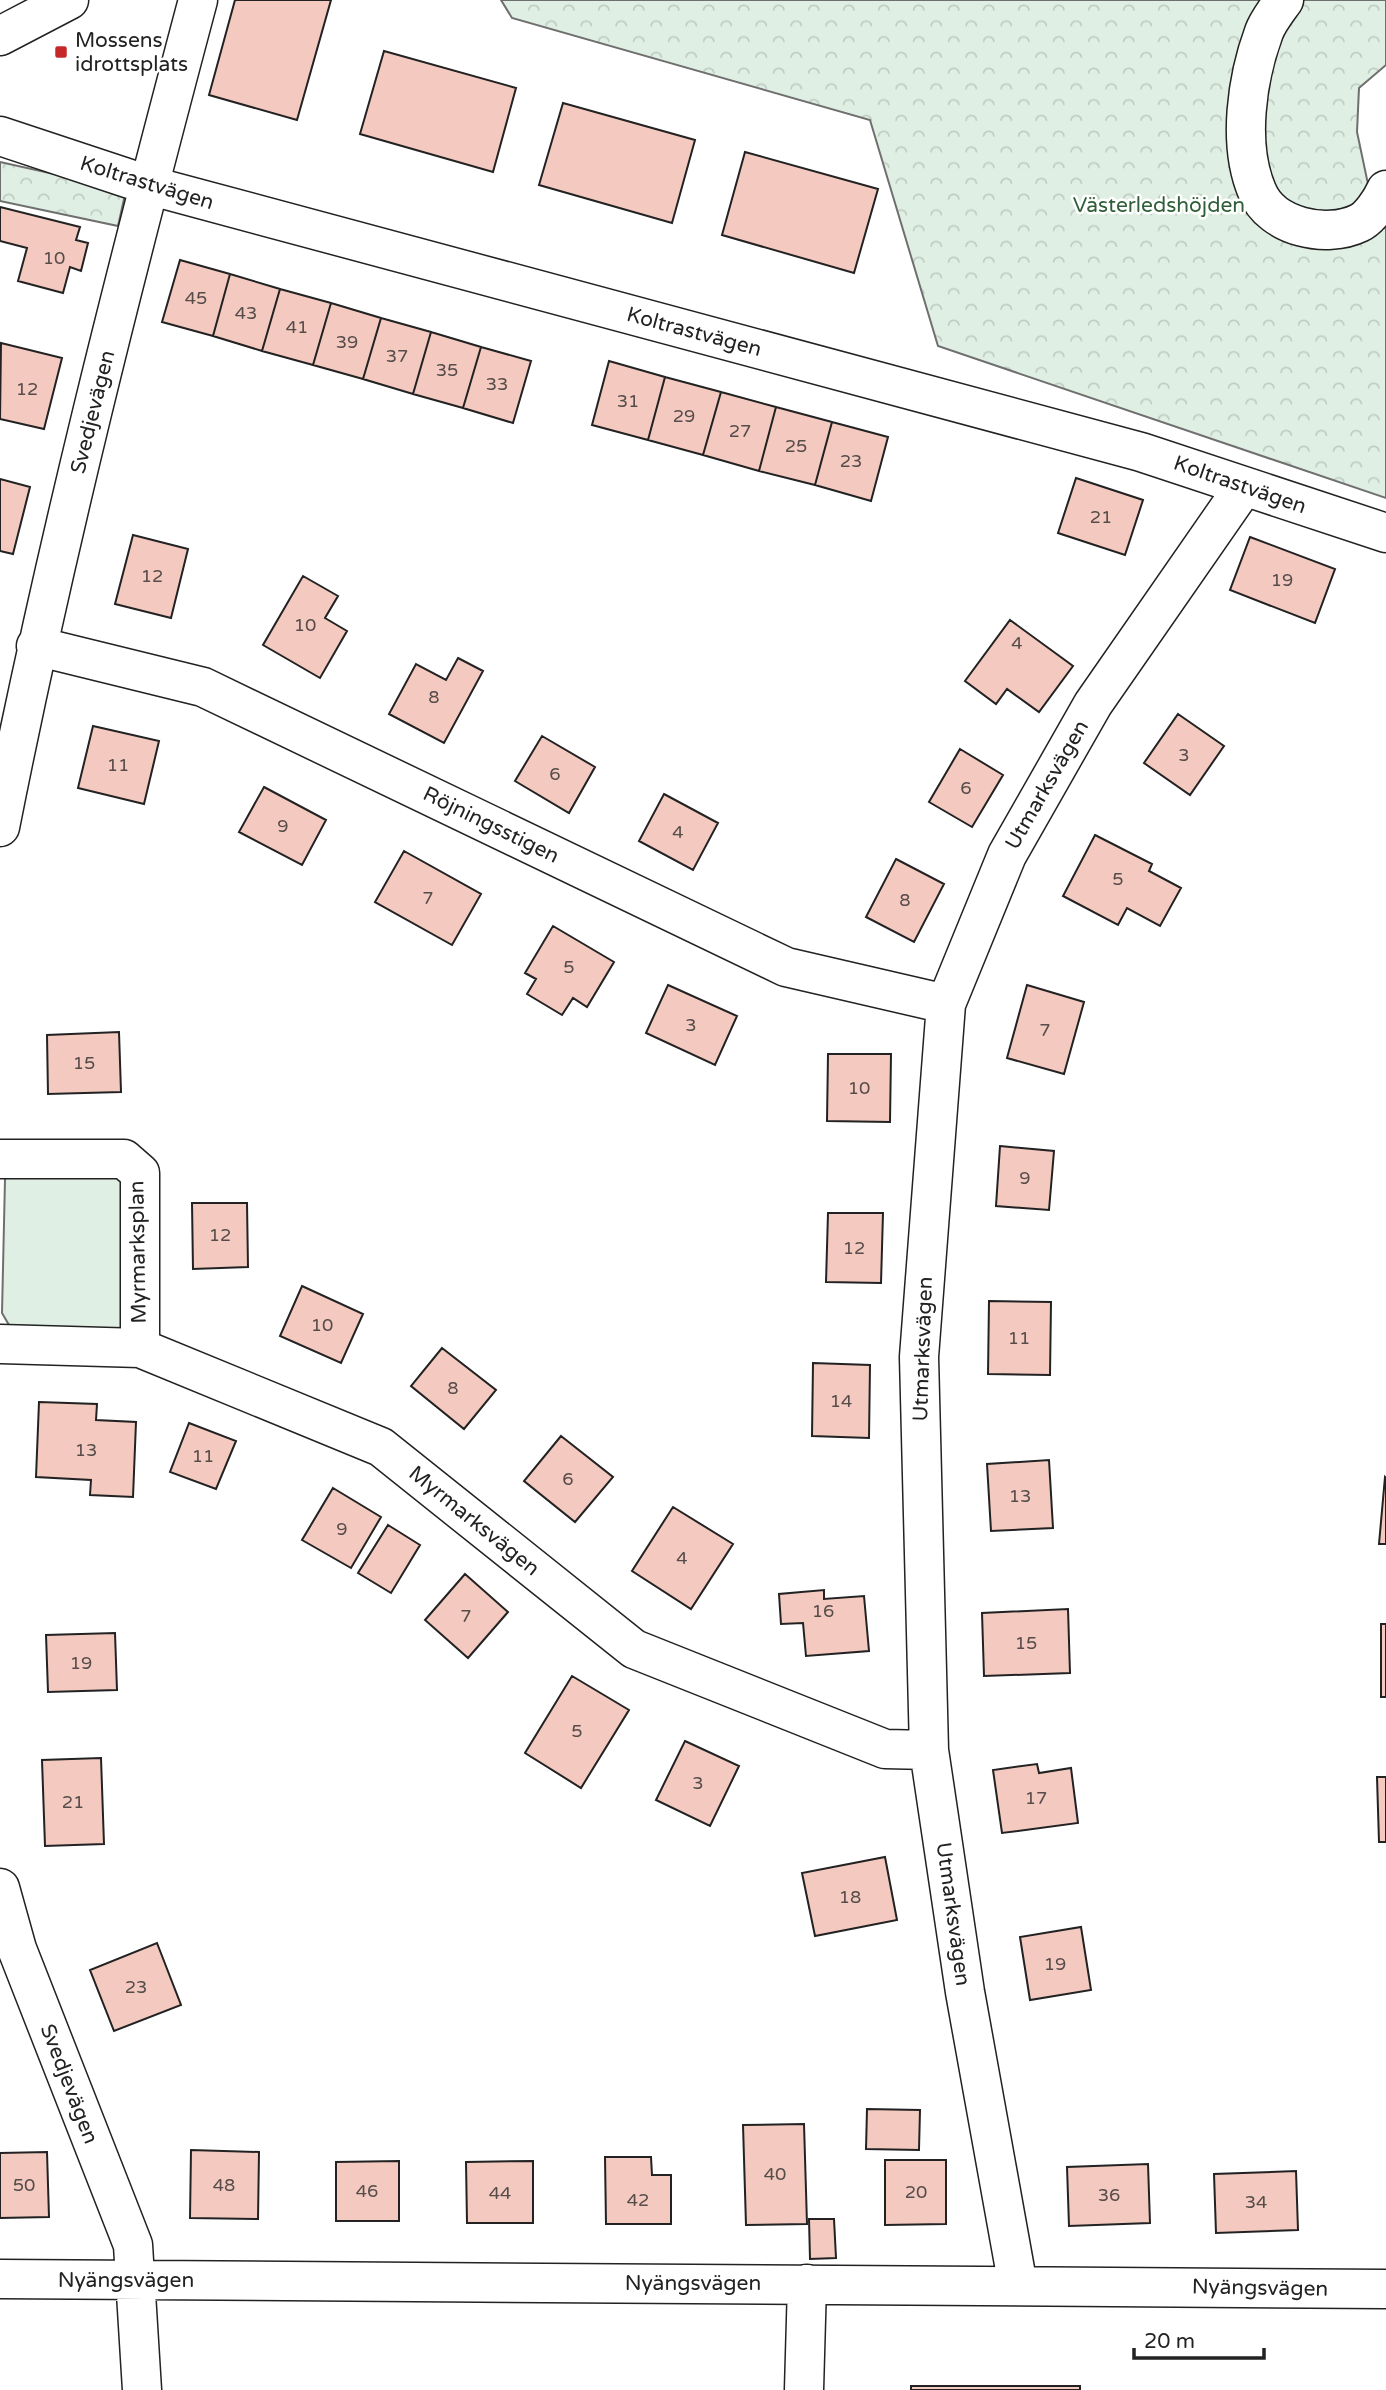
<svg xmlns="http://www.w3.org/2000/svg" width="1386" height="2390" font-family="'Varela Round',sans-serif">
  <defs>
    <pattern id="forest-crowns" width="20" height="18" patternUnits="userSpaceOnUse" patternTransform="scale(1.75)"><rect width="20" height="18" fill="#e0efe3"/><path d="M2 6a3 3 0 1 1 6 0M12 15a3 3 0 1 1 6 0" fill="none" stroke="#c0cdc2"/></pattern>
  </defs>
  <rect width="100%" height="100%" fill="#fff"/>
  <path fill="url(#forest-crowns)" stroke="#6f6f6f" stroke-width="2" d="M 501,0 L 1386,0 L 1386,65 L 1359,88 L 1357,132 L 1368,184 L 1364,210 L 1386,229 L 1386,498 L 938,346 L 870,120 L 512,18 Z
    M 0,162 L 126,190 L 118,226 L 0,201 Z"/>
  <path fill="#e0efe3" stroke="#6f6f6f" stroke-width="2" d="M 17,1170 L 116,1171 L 128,1180 L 128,1320 L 120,1331 L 9,1325 L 2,1313 L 5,1179 Z"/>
  <path fill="#f3c9c0" stroke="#222" stroke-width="2" d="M 235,0 L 331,0 L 297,120 L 209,95 Z
    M 384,51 L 516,88 L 493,172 L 360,134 Z
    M 563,103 L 695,140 L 672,223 L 539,185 Z
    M 745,152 L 878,189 L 854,273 L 722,235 Z
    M 0,207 L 80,227 L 76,240 L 88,243 L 81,271 L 70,267 L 63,293 L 18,281 L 27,248 L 0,241 Z
    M 180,260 L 230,274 L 213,336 L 162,322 Z
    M 230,274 L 280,289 L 262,351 L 213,336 Z
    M 280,289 L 331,303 L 313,365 L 262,351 Z
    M 331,303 L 381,318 L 363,379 L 313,365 Z
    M 381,318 L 431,332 L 413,394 L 363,379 Z
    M 431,332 L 481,347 L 463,408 L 413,394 Z
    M 1,343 L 62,358 L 44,429 L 0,419 Z
    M 481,347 L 531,361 L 513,423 L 463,408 Z
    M 609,361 L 665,377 L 648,440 L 592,425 Z
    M 665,377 L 721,392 L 703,455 L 648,440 Z
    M 721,392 L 776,407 L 759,471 L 703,455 Z
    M 776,407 L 832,422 L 815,485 L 759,471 Z
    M 832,422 L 888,437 L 871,501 L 815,485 Z
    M 1076,478 L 1143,500 L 1125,555 L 1058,533 Z
    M 0,479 L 30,487 L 13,554 L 0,551 Z
    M 133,535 L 188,549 L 171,618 L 115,604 Z
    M 1250,537 L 1335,569 L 1315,623 L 1230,590 Z
    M 303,576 L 338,596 L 325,618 L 347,631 L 320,678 L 263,645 Z
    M 1010,620 L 1073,666 L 1039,712 L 1007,689 L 996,704 L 965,681 Z
    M 458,658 L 483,671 L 444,743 L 389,714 L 416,664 L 446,680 Z
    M 1178,714 L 1224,746 L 1190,795 L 1144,763 Z
    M 93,726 L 159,741 L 144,804 L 78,788 Z
    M 542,736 L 595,767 L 569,813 L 515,781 Z
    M 960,749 L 1003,775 L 972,827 L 929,802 Z
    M 264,787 L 326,820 L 302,865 L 239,832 Z
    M 664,794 L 718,823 L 693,870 L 639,841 Z
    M 1095,835 L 1152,864 L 1149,871 L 1181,888 L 1160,926 L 1127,908 L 1118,925 L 1063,896 Z
    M 404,851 L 481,894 L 452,945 L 375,902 Z
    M 896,859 L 944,884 L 914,942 L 866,917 Z
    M 553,926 L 614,962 L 587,1007 L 573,998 L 562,1015 L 527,994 L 536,979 L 525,973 Z
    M 668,985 L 737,1016 L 715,1065 L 646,1033 Z
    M 1027,985 L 1084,1002 L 1064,1074 L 1007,1058 Z
    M 119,1032 L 121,1092 L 48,1094 L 47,1035 Z
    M 828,1054 L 891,1054 L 890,1122 L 827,1121 Z
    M 1000,1146 L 1054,1151 L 1049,1210 L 996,1206 Z
    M 192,1203 L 247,1203 L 248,1267 L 193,1269 Z
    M 828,1213 L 883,1213 L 881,1283 L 826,1282 Z
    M 302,1286 L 363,1314 L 341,1363 L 280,1336 Z
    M 989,1301 L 1051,1302 L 1050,1375 L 988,1374 Z
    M 442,1348 L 496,1390 L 464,1429 L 411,1386 Z
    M 813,1363 L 870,1365 L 869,1438 L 812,1436 Z
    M 39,1402 L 97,1404 L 96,1420 L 136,1422 L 133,1497 L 90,1495 L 91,1480 L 36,1477 Z
    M 189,1423 L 236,1441 L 216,1489 L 170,1472 Z
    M 561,1436 L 613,1477 L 575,1522 L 524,1481 Z
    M 1049,1460 L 1053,1528 L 991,1531 L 987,1464 Z
    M 1385,1477 L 1386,1478 L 1386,1544 L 1379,1544 Z
    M 333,1488 L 381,1517 L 351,1568 L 302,1540 Z
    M 673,1507 L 733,1544 L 691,1609 L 632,1571 Z
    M 388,1525 L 420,1545 L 391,1593 L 358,1573 Z
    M 465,1574 L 508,1612 L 468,1658 L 425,1620 Z
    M 824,1590 L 824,1599 L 864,1596 L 869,1651 L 806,1656 L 803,1623 L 781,1624 L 779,1594 Z
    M 1068,1609 L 1070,1673 L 984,1676 L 982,1613 Z
    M 1381,1624 L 1386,1624 L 1386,1697 L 1381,1697 Z
    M 115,1633 L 117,1690 L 48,1692 L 46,1635 Z
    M 572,1676 L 629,1710 L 581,1788 L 525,1753 Z
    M 685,1741 L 739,1766 L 710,1826 L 656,1800 Z
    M 101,1758 L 104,1844 L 45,1846 L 42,1760 Z
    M 1037,1764 L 1039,1773 L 1071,1768 L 1078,1823 L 1002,1833 L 993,1770 Z
    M 1377,1777 L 1386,1777 L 1386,1842 L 1379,1842 Z
    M 885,1857 L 897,1920 L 815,1936 L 802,1873 Z
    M 1081,1927 L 1091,1990 L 1030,2000 L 1020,1937 Z
    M 157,1943 L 181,2005 L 114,2031 L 90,1970 Z
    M 867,2109 L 920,2110 L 919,2150 L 866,2149 Z
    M 804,2124 L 807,2224 L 746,2225 L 743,2125 Z
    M 191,2150 L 259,2152 L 258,2219 L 190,2218 Z
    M 47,2152 L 49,2217 L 0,2218 L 0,2153 Z
    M 605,2157 L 651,2157 L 652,2175 L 671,2175 L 671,2224 L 606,2224 Z
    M 885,2160 L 946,2160 L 946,2224 L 885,2225 Z
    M 399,2161 L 399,2221 L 336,2221 L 336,2162 Z
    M 533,2161 L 533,2223 L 467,2223 L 466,2162 Z
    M 1148,2164 L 1150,2223 L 1069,2226 L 1067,2167 Z
    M 1296,2171 L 1298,2230 L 1216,2233 L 1214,2174 Z
    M 809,2219 L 834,2219 L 836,2258 L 810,2259 Z
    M 911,2386 L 1080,2386 L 1080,2390 L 911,2390 Z"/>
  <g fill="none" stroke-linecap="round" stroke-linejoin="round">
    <defs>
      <path id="minor" d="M 1284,0 C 1277,10 1268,21 1264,32 C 1247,78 1237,144 1257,191 C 1271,227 1326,239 1359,223 C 1370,218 1381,201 1386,190
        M 0,36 L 69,0
        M 0,136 L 148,185 L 1141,452 L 1386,533
        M 36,646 L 203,687 L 786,967 L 946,1004
        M 0,827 C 55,549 125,274 198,0
        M 0,1159 L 124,1159 L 140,1173 L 140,1348
        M 0,1344 L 140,1348 L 381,1447 L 634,1649 L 885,1749 L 929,1750
        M 0,1888 L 17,1949 L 133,2245 L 142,2390
        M 0,2279 L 1386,2289
        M 1018,2286 L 965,1992 L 929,1750 L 919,1357 L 946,1004 L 1007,855 L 1093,704 L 1243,488
        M 804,2390 L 807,2284"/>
    </defs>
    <use href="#minor" stroke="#222" stroke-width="41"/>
    <use href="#minor" stroke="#fff" stroke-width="38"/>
  </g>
  <rect fill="#c62828" stroke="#fff" stroke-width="2.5" x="54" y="45" width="14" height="14" rx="3.5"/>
  <g text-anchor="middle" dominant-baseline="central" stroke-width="5" stroke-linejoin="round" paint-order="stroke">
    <g font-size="18" fill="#564c4a">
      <text x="54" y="258">10</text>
      <text x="196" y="298">45</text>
      <text x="246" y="313">43</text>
      <text x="297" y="327">41</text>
      <text x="347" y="342">39</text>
      <text x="397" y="356">37</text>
      <text x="447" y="370">35</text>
      <text x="497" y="384">33</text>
      <text x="27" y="389">12</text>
      <text x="628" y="401">31</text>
      <text x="684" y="416">29</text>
      <text x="740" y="431">27</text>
      <text x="796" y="446">25</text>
      <text x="851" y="461">23</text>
      <text x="1101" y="517">21</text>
      <text x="152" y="576">12</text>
      <text x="1282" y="580">19</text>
      <text x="305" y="625">10</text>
      <text x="1017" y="643">4</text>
      <text x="434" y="697">8</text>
      <text x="1184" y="755">3</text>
      <text x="118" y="765">11</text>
      <text x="555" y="774">6</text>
      <text x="966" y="788">6</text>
      <text x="283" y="826">9</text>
      <text x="678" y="832">4</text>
      <text x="1118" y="879">5</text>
      <text x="428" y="898">7</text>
      <text x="905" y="900">8</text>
      <text x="569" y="967">5</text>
      <text x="691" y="1025">3</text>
      <text x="1045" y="1030">7</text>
      <text x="84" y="1063">15</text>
      <text x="859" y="1088">10</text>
      <text x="1025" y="1178">9</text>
      <text x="220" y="1235">12</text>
      <text x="854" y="1248">12</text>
      <text x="322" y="1325">10</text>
      <text x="1019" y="1338">11</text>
      <text x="453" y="1388">8</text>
      <text x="841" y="1401">14</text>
      <text x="86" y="1450">13</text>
      <text x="203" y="1456">11</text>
      <text x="568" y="1479">6</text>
      <text x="1020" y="1496">13</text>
      <text x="342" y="1529">9</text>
      <text x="682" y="1558">4</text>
      <text x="823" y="1611">16</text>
      <text x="466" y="1616">7</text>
      <text x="1026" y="1643">15</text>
      <text x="81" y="1663">19</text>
      <text x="577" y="1731">5</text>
      <text x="698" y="1783">3</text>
      <text x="1036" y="1798">17</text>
      <text x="73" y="1802">21</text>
      <text x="850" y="1897">18</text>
      <text x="1055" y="1964">19</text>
      <text x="136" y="1987">23</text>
      <text x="775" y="2174">40</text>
      <text x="24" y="2185">50</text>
      <text x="224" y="2185">48</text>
      <text x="367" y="2191">46</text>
      <text x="916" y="2192">20</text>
      <text x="500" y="2193">44</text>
      <text x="1109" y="2195">36</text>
      <text x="638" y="2200">42</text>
      <text x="1256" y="2202">34</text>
    </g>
    <g font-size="21" fill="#222" stroke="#fff" text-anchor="start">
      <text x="75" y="40">Mossens<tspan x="75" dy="24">idrottsplats</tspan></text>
    </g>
    <g font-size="21" fill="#222" stroke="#fff">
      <text transform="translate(147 183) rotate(17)">Koltrastvägen</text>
      <text transform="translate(694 332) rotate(15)">Koltrastvägen</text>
      <text transform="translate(93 412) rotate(-76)">Svedjevägen</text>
      <text transform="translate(1240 485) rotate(19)">Koltrastvägen</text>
      <text transform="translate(1047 785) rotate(-60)">Utmarksvägen</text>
      <text transform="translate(491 825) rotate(26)">Röjningsstigen</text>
      <text transform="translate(138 1252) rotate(-91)">Myrmarksplan</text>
      <text transform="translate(923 1349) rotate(-88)">Utmarksvägen</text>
      <text transform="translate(474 1521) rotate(39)">Myrmarksvägen</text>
      <text transform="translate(953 1914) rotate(82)">Utmarksvägen</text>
      <text transform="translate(69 2084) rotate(69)">Svedjevägen</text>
      <text x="126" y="2280">Nyängsvägen</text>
      <text x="693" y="2283">Nyängsvägen</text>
      <text transform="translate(1260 2288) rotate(1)">Nyängsvägen</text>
    </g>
    <g font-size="21" fill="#2f5e38" stroke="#fff">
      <text x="1159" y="205">Västerledshöjden</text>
    </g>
  </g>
  <path d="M1134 2348v10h130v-10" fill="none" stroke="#222222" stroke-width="3.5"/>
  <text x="1144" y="2348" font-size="21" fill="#222222" stroke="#ffffff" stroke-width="5" paint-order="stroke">20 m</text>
</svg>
